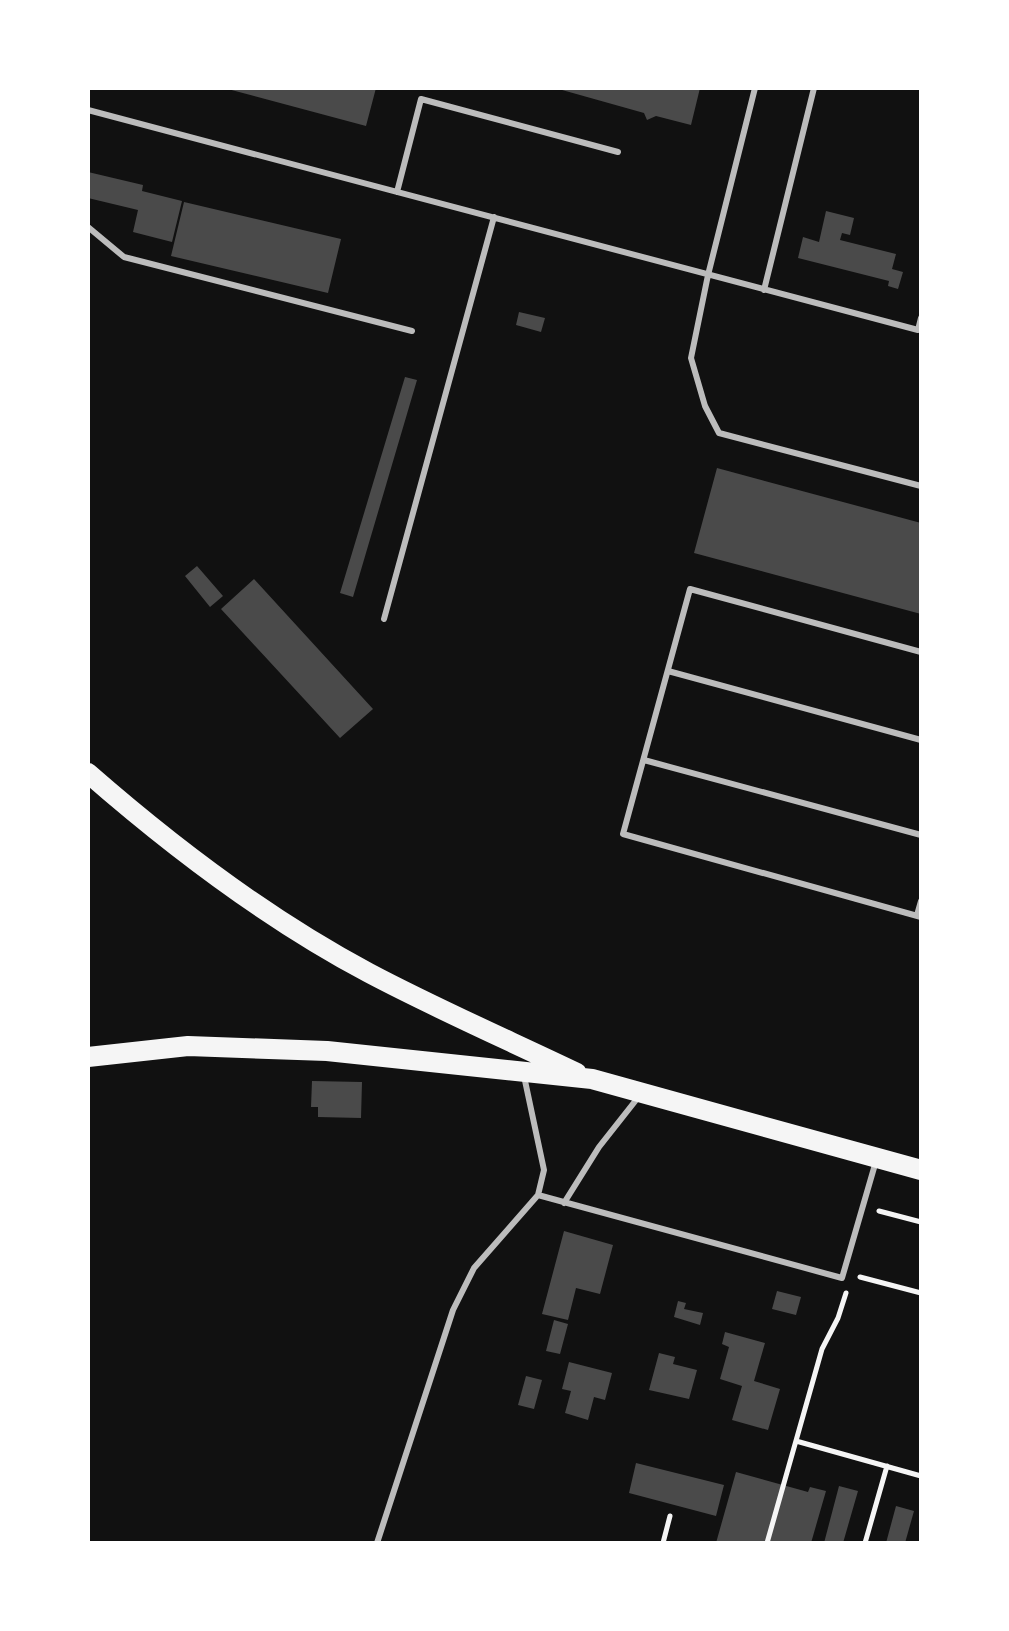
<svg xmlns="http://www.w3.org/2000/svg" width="1009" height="1631" font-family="Bitter,serif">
  <rect width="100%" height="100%" fill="#111"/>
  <path fill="#4a4a4a" d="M 224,88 L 376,88 L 366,126 Z
    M 555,88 L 700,88 L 691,125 L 656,116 L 647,120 L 644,113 Z
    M 88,172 L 143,185 L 142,191 L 182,201 L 172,242 L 133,232 L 138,210 L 88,198 Z
    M 184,202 L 341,239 L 328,293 L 171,256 Z
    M 826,211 L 854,218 L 850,235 L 842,233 L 840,240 L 896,254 L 892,269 L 903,272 L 898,289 L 888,286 L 889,281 L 798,258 L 803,237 L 819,242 Z
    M 519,312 L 545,318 L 541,332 L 516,325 Z
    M 405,377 L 417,380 L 353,597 L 340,593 Z
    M 717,468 L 921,523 L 921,614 L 694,553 Z
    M 197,566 L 223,596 L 210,607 L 185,576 Z
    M 254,579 L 373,709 L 340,738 L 221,609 Z
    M 312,1081 L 362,1082 L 361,1118 L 318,1117 L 318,1107 L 311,1107 Z
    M 564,1231 L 613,1245 L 600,1294 L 576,1288 L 568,1320 L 542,1314 Z
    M 777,1291 L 801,1297 L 796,1315 L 772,1309 Z
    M 678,1301 L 686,1303 L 684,1309 L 703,1313 L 700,1325 L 674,1317 Z
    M 554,1320 L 568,1324 L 560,1354 L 546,1351 Z
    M 725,1332 L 765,1343 L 754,1381 L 780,1389 L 768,1430 L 732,1420 L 742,1386 L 720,1379 L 729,1347 L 722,1344 Z
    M 659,1353 L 675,1357 L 673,1364 L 697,1370 L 689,1399 L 649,1390 Z
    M 569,1362 L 612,1373 L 605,1400 L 594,1397 L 588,1420 L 565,1413 L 571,1391 L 562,1389 Z
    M 526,1376 L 542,1380 L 534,1409 L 518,1405 Z
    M 636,1463 L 724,1485 L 716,1516 L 629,1493 Z
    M 736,1472 L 808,1492 L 810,1487 L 826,1491 L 811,1543 L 716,1543 Z
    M 839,1486 L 858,1491 L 843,1543 L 824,1543 Z
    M 896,1506 L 914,1511 L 905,1543 L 886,1543 Z"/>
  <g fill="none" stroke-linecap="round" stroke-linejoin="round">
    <path stroke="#f5f5f5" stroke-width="5" d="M 879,1211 L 921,1222
      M 860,1277 L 921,1293
      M 796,1441 L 921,1476
      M 663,1543 L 670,1516
      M 767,1543 L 822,1349 L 838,1318 L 846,1293
      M 865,1543 L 887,1466"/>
    <path stroke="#bcbcbc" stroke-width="6" d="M 755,88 L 708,275 L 691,358 L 705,406 L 719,433 L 921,486
      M 88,110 L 918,330 L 921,318
      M 397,192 L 421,99 L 618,152
      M 88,227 L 124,257 L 412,331
      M 764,290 L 814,88
      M 384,619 L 494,217
      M 921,652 L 690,589 L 623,834 L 921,917
      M 668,671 L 921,740
      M 644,760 L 921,835
      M 917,915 L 921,901
      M 538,1195 L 842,1278 L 876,1161
      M 564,1203 L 599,1147 L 640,1095
      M 377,1543 L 453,1310 L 474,1268 L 538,1195 L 544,1170 L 524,1076"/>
    <path stroke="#f5f5f5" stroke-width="20" d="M 88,773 C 175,849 267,919 369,973 C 437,1009 508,1040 577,1073
      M 88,1057 L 188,1046 L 327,1051 L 592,1079 L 921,1170"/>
  </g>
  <rect width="1009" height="1631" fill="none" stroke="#ffffff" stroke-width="180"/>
</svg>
